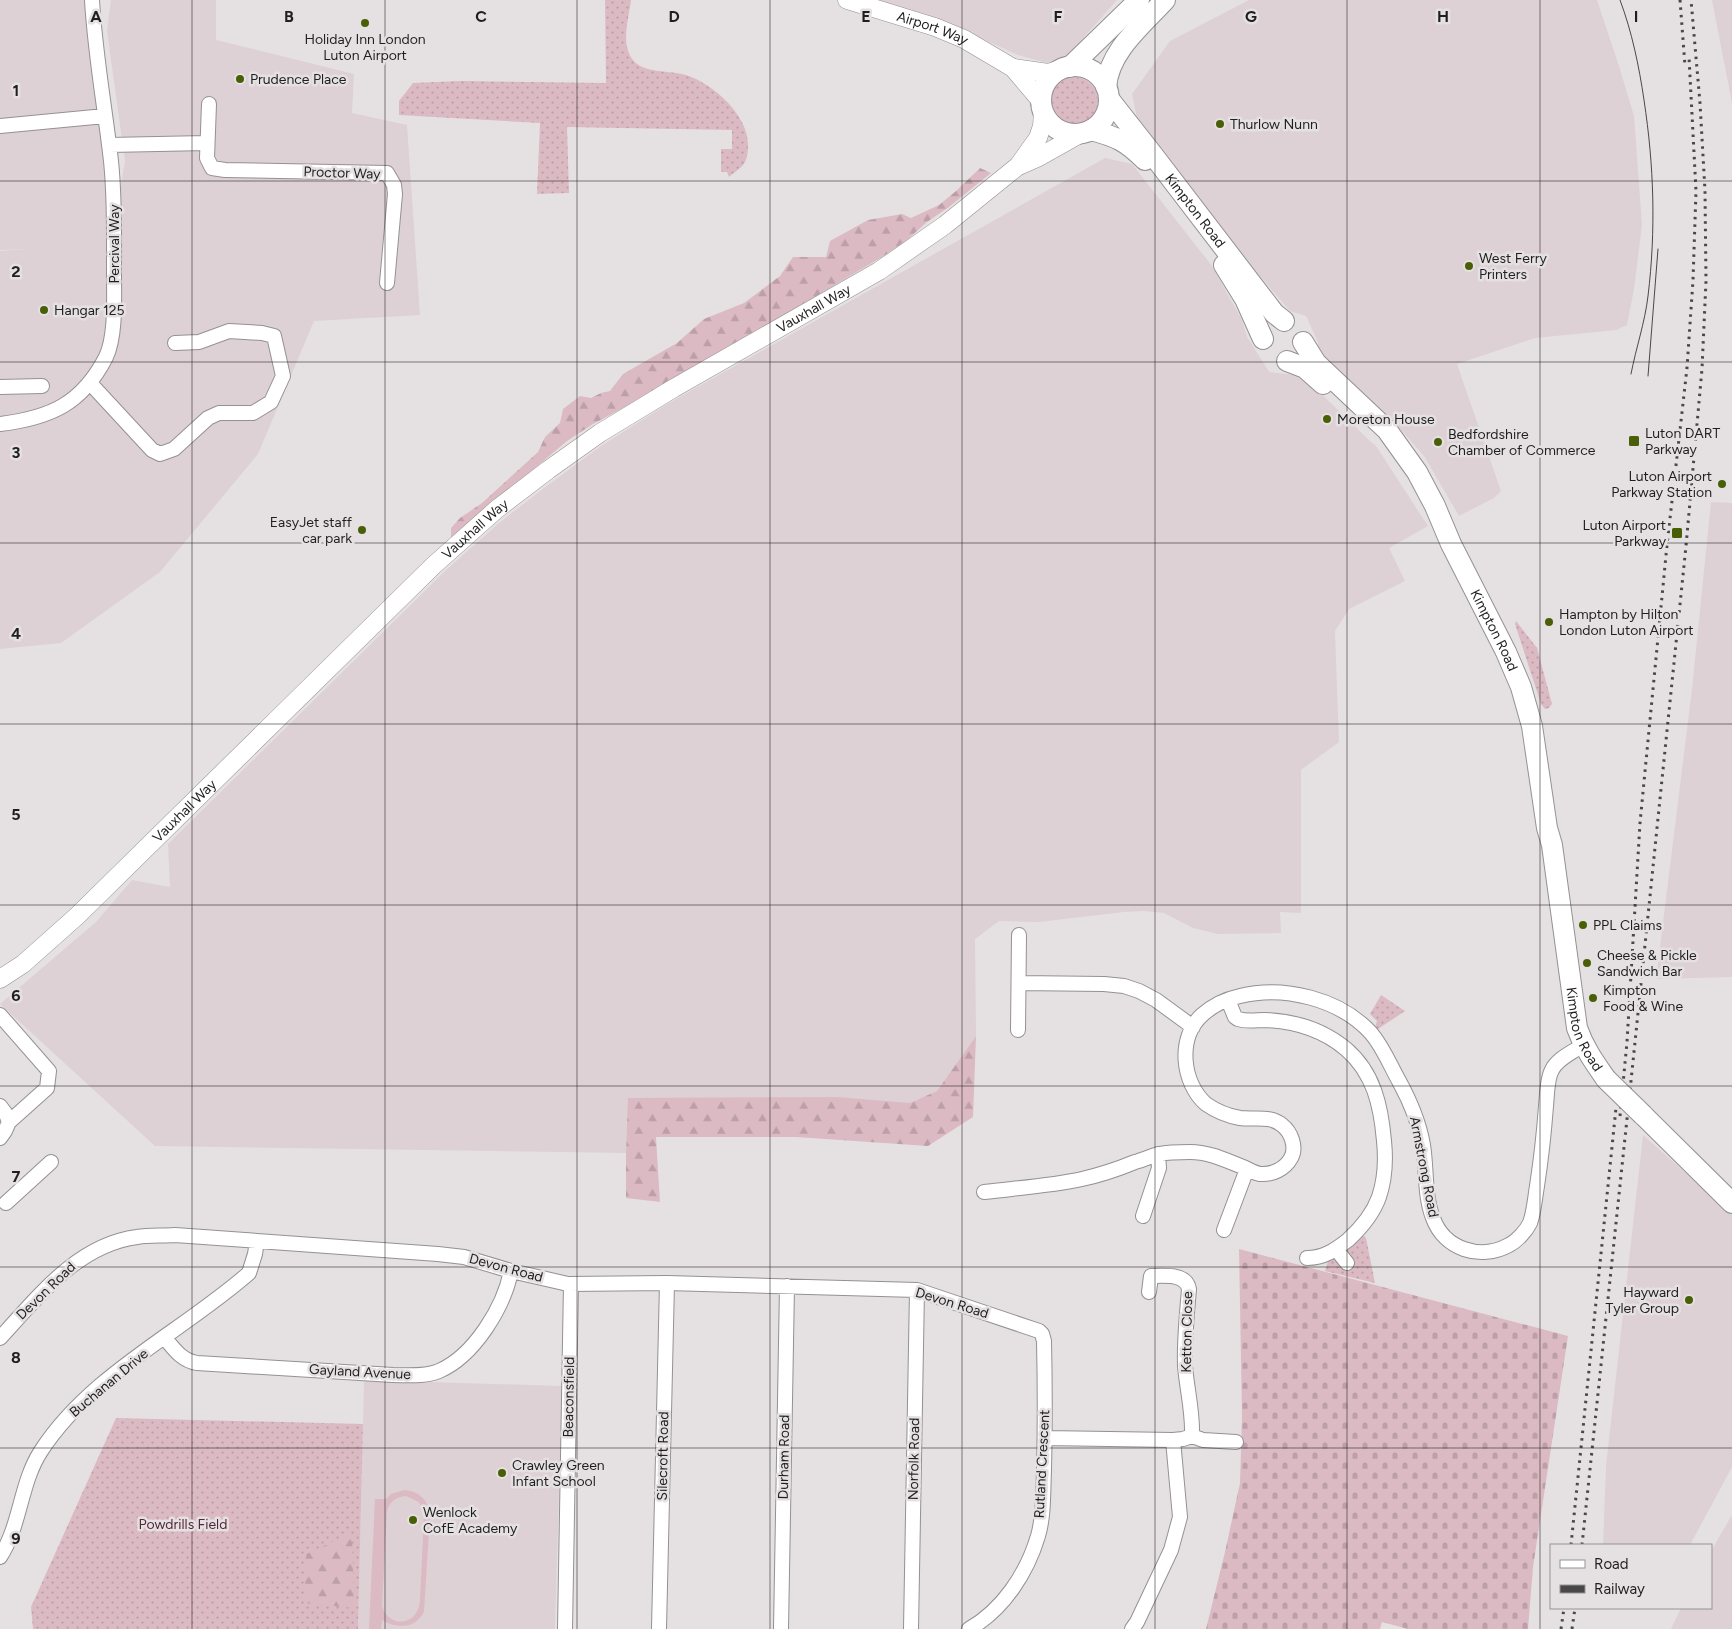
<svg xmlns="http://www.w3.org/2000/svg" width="1732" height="1629" font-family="Figtree,sans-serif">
  <defs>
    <pattern id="grass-dots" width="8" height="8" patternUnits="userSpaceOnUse" patternTransform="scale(1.25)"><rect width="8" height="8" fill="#dbbac4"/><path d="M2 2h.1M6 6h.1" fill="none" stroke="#bc9fa8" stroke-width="1.8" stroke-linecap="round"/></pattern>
    <pattern id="forest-firs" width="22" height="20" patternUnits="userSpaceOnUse" patternTransform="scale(1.25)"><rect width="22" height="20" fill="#dbbac4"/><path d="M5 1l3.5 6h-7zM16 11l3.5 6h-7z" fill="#bc9fa8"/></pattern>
    <pattern id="cemetery-stones" width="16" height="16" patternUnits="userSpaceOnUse" patternTransform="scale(1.25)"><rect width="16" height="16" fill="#dbbac4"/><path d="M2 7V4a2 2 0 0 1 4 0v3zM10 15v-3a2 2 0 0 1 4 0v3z" fill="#bc9fa8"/></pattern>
  </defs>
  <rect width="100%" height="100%" fill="#e5e1e2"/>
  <path fill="#ddd1d5" d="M 0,0 L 87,0 L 109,196 L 111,243 L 125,161 L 107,31 L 111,0 L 216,0 L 216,40 L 354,74 L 352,113 L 407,125 L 420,315 L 314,321 L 258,454 L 160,572 L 61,643 L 0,649 L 0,251 L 27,249 L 0,250 Z
    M 875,0 L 1117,0 L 1069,54 L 1047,63 L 1018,55 L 965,31 Z
    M 1249,0 L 1597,0 L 1619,66 L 1634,116 L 1642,225 L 1634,289 L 1627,325 L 1616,330 L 1535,338 L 1457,364 L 1501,491 L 1494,498 L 1459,516 L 1424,456 L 1396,424 L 1319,353 L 1318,342 L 1306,316 L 1290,311 L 1242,255 L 1138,123 L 1132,94 L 1170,41 Z
    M 1712,0 L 1732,0 L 1732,103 Z
    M 1105,158 L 1132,164 L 1212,266 L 1242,320 L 1247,337 L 1268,370 L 1270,372 L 1303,376 L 1371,442 L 1376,446 L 1428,526 L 1389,548 L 1405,581 L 1349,609 L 1335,631 L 1339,742 L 1301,770 L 1301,913 L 1280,912 L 1281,933 L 1218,934 L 1193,928 L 1164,913 L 1144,911 L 1124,912 L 1039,922 L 999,921 L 975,939 L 976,1036 L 937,1091 L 910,1103 L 629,1098 L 626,1153 L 155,1146 L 0,1004 L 96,922 L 132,880 L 170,887 L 168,844 L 446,570 L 499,523 L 544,488 L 601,446 L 669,403 Z
    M 1711,502 L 1732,503 L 1732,977 L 1656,979 L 1692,689 Z
    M 1643,1135 L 1732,1214 L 1732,1467 L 1690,1545 L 1603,1545 L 1606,1466 Z
    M 364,1380 L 562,1386 L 555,1629 L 358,1629 Z
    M 1732,1515 L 1732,1629 L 1671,1629 L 1681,1608 L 1711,1608 L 1711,1551 Z"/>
  <path fill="url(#grass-dots)" d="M 605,0 L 631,0 C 629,18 620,44 633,60 C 644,74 670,70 686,75 C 714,84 749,116 748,146 C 748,152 747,159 744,164 C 740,169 733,173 729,177 L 727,172 L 721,172 L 721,149 L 732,149 L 732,130 L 567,127 L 569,193 L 537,194 L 540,123 L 399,115 L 399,101 L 413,83 L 461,81 L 606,83 Z
    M1050 101a24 24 0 1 1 48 0a24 24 0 1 1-48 0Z
    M 1516,621 L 1537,648 L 1552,704 L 1549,708 L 1545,709 L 1541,704 L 1515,624 Z
    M 1381,995 L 1405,1011 L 1378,1029 L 1375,1027 L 1377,1021 L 1370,1014 Z
    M 1362,1234 L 1366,1238 L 1375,1283 L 1325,1271 L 1328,1261 L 1345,1250 Z
    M 116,1418 L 363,1424 L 358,1629 L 33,1629 L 31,1607 Z"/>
  <path fill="url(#forest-firs)" d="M 980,168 L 991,173 L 949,207 L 927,222 L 907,240 L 882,257 L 659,389 L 593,424 L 567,441 L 451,539 L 451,528 L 460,518 L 482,503 L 538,452 L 545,437 L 560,423 L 563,409 L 580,396 L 591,398 L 601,393 L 610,391 L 623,374 L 677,343 L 704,319 L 744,303 L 780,276 L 793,257 L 826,257 L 830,241 L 868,220 L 902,214 L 911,218 L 939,205 L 956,191 Z
    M 976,1036 L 973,1117 L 928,1146 L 796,1137 L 656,1137 L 660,1202 L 626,1198 L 626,1153 L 628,1098 L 837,1097 L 910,1103 L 937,1091 Z
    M 352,1533 L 354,1608 L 304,1603 L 306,1554 Z"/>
  <path fill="url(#cemetery-stones)" d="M 1239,1249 L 1568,1336 L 1533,1567 L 1528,1629 L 1408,1629 L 1382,1622 L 1380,1629 L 1206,1629 L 1225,1552 L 1240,1483 L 1242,1417 Z"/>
  <path fill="#dbbac4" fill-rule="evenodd" d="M 404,1490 C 418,1491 428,1499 430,1514 L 424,1612 C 415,1629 397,1629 382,1620 L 381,1629 L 369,1629 L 375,1499 L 386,1499 L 391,1494 ZM 406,1496 L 419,1502 L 424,1515 L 420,1601 C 418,1626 389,1629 382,1606 L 387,1511 C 390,1501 396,1497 406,1496 Z"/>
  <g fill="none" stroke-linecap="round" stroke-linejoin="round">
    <defs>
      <path id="minor" d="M 209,104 L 207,158 L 212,168 L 225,170 L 387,173 L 394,185 L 395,194 L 387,283
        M 0,126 L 105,116
        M 109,145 L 206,143
        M 90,383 L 152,450 L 160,454 L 174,449 L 208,418 L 219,413 L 253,413 L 271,402 L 283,376 L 274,336 L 262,333 L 229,331 L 199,342 L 175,343
        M 0,387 L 42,386
        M 0,424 C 50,418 82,404 106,357 C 116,336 114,298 114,275 C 114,237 115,199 111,161 C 105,108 95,54 92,0
        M 1019,983 L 1104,984 L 1124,986 L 1139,991 L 1156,1000 L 1193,1027
        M 1228,1000 L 1235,1017 L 1238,1019 C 1247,1022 1256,1020 1265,1020 C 1295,1021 1322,1029 1346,1049 C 1374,1073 1381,1106 1384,1141 C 1386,1160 1385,1179 1379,1197 C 1373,1214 1361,1228 1348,1240 C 1335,1250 1324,1258 1307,1258
        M 0,1015 L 49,1071 L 47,1088 L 9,1122 L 5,1131 L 0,1138
        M 1018,1030 L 1019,935
        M 0,1106 L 6,1114 L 9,1122
        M 984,1192 C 1017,1188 1050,1186 1082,1179 C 1100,1175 1118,1169 1135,1162 C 1143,1160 1151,1156 1159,1154 C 1169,1152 1179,1152 1190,1152 C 1209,1152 1225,1160 1243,1167 C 1248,1169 1254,1173 1260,1174 C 1272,1175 1285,1169 1291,1158 C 1297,1147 1291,1132 1282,1125 C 1270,1115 1254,1120 1240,1118 C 1228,1116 1216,1111 1206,1104 C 1182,1083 1177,1038 1202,1015 C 1212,1006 1226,999 1240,996 C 1284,985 1340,999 1371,1033 C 1383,1047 1390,1065 1399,1081 C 1410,1101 1419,1122 1423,1145 C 1427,1169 1424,1195 1433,1218 C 1444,1249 1480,1261 1509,1245 C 1517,1241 1526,1231 1530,1223 C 1534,1212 1535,1198 1537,1186 C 1541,1160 1544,1133 1546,1106 C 1547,1097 1547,1078 1552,1070 C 1556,1061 1567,1055 1575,1050
        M 6,1203 L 51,1162
        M 1143,1216 L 1159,1168 L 1158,1154
        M 1224,1230 L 1247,1169
        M 1336,1249 L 1347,1263
        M 1149,1292 L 1151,1276 C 1164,1276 1186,1273 1189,1289 C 1187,1314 1184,1341 1185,1366 C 1187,1390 1193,1412 1192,1436
        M 164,1337 C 174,1349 181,1360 197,1363 L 393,1375 C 407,1375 425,1377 439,1371 C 474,1356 504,1307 511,1271
        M 0,1338 C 38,1297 77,1245 137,1237 C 149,1235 162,1236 175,1235 L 438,1254 L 464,1257 L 511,1271 L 568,1284 L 667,1283 L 917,1290 L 1039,1331 L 1042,1334 L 1044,1341 C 1045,1384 1045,1428 1044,1471 C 1043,1492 1044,1516 1038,1536 C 1027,1573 1003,1610 969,1629
        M 1045,1438 L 1173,1440 L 1183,1439 L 1192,1436 L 1203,1440 L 1236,1442
        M 0,1557 C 21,1525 20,1483 41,1451 C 91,1374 182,1332 249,1273 L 255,1254 L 257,1241
        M 565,1629 L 571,1284
        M 659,1629 L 667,1283
        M 781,1629 L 787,1286
        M 911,1629 L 917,1290
        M 1132,1629 L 1137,1622 L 1171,1550 L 1180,1517 L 1173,1440"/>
      <g id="major">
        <path id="s1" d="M 847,0 L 935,27 L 964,39 L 1013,68 L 1041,101"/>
        <path d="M 1013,68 L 1048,73 L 1059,70"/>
        <path d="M 1021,165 L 1039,157 L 1080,134"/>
        <path id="s2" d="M 0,979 L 23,964 L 77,916 L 434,565 L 497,509 L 548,470 L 600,433 L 674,388 L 879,271 L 945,225 L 1018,166 L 1038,138 L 1042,126 L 1043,112"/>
      </g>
      <g id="highway">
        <circle cx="1075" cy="100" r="34"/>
        <path d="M 1070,67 L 1139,0"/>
        <path d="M 1106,87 C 1109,51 1142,25 1165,0"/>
        <path id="s3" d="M 1109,99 L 1153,155 L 1274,313 L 1284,321"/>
        <path d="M 1091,130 C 1117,137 1126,141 1145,160"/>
        <path d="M 1224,265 L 1245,299 L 1263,339"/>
        <path id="s4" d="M 1303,342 L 1316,363 L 1387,430 L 1417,472 L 1435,506 L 1451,544 L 1506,652 L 1521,687 L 1532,726 L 1547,828 L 1552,845 L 1577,1028 C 1584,1048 1594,1062 1606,1079"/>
        <path d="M 1287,361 L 1305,368 L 1323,384"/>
        <path d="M 1643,1115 L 1732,1203"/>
      </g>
    </defs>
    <use href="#minor" stroke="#949192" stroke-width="16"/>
    <use href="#major" stroke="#949192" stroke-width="19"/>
    <use href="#highway" stroke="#949192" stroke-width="22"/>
    <use href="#minor" stroke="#fff" stroke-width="14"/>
    <use href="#major" stroke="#fff" stroke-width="18"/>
    <use href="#highway" stroke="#fff" stroke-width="20"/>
    <path stroke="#494748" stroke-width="1" d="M 1620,0 C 1632,32 1639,66 1644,100 C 1654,166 1656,230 1648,296 C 1645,322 1636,348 1631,374
      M 1648,376 L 1658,249"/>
    <path stroke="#494748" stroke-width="3" stroke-dasharray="2.5 5" stroke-linecap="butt" d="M 1680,0 L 1685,66
      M 1620,1116 L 1627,1042 L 1640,823 L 1667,545 L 1687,368 L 1693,280 L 1696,191 L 1689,57
      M 1571,1545 L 1616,1108
      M 1582,1545 L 1631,1081 L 1686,546 L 1702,369 L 1706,281 L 1705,191 L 1700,103 L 1691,0
      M 1561,1629 L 1564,1608
      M 1572,1629 L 1575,1608"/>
    <defs>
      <path id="highway-bridge" d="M 1606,1079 L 1643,1115"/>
    </defs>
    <use href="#highway-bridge" stroke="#949192" stroke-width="22" stroke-linecap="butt"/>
    <use href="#highway-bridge" stroke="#fff" stroke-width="20"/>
  </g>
  <path fill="none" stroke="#201e1f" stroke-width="1" stroke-opacity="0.55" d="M 192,0 L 192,1629M 385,0 L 385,1629M 577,0 L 577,1629M 770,0 L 770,1629M 962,0 L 962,1629M 1155,0 L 1155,1629M 1347,0 L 1347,1629M 1540,0 L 1540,1629M 0,181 L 1732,181M 0,362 L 1732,362M 0,543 L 1732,543M 0,724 L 1732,724M 0,905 L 1732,905M 0,1086 L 1732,1086M 0,1267 L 1732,1267M 0,1448 L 1732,1448"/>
  <g fill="#495f07" stroke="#e5e1e2" stroke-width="2">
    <circle cx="365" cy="23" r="5"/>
    <circle cx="240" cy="79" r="5"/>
    <circle cx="1220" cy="124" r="5"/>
    <circle cx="1469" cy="266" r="5"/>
    <circle cx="44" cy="310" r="5"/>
    <circle cx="1327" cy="419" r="5"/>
    <rect x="1628" y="435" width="12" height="12" rx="2.5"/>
    <circle cx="1438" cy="442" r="5"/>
    <circle cx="1722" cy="484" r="5"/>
    <circle cx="362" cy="530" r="5"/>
    <rect x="1671" y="527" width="12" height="12" rx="2.5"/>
    <circle cx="1549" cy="622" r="5"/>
    <circle cx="1583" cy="925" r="5"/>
    <circle cx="1587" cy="963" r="5"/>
    <circle cx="1593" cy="998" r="5"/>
    <circle cx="1689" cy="1300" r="5"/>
    <circle cx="502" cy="1473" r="5"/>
    <circle cx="413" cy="1520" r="5"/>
  </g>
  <g text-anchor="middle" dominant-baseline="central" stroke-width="5" stroke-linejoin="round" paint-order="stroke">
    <g font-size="14" fill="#201e1f" stroke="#e5e1e2">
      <text stroke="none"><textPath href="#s1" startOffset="90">Airport Way</textPath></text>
      <text transform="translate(342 173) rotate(2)">Proctor Way</text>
      <text stroke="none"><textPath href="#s3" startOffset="141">Kimpton Road</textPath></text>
      <text transform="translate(114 244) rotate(-90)">Percival Way</text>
      <text stroke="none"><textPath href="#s2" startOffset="1060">Vauxhall Way</textPath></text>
      <text stroke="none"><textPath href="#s2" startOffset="655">Vauxhall Way</textPath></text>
      <text stroke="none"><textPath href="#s4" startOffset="350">Kimpton Road</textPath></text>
      <text stroke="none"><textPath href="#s2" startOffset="250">Vauxhall Way</textPath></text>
      <text stroke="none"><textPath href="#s4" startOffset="762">Kimpton Road</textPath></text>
      <text transform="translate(1424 1167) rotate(79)">Armstrong Road</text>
      <text transform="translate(506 1268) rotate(15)">Devon Road</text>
      <text transform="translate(46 1291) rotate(-44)">Devon Road</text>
      <text transform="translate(952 1303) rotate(17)">Devon Road</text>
      <text transform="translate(1187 1332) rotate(-89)">Ketton Close</text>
      <text transform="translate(360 1372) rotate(3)">Gayland Avenue</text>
      <text transform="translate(109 1383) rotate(-40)">Buchanan Drive</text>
      <text transform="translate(569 1397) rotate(-89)">Beaconsfield</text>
      <text transform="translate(663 1456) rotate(-89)">Silecroft Road</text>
      <text transform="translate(784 1457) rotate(-89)">Durham Road</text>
      <text transform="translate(914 1459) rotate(-89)">Norfolk Road</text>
      <text transform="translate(1042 1464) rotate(-87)">Rutland Crescent</text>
    </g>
    <g font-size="14" fill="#201e1f" stroke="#e5e1e2" text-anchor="start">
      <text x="365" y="39" text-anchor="middle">Holiday Inn London<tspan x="365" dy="16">Luton Airport</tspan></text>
      <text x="250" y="79">Prudence Place</text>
      <text x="1230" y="124">Thurlow Nunn</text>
      <text x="1479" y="258">West Ferry<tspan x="1479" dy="16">Printers</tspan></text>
      <text x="54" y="310">Hangar 125</text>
      <text x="1337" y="419">Moreton House</text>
      <text x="1645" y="433">Luton DART<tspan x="1645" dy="16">Parkway</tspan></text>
      <text x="1448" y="434">Bedfordshire<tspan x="1448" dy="16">Chamber of Commerce</tspan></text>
      <text x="1712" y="476" text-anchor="end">Luton Airport<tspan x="1712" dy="16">Parkway Station</tspan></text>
      <text x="352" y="522" text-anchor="end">EasyJet staff<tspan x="352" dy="16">car park</tspan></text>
      <text x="1666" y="525" text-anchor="end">Luton Airport<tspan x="1666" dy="16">Parkway</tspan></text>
      <text x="1559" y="614">Hampton by Hilton<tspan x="1559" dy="16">London Luton Airport</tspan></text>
      <text x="1593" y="925">PPL Claims</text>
      <text x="1597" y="955">Cheese &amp; Pickle<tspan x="1597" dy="16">Sandwich Bar</tspan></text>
      <text x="1603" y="990">Kimpton<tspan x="1603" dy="16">Food &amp; Wine</tspan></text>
      <text x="1679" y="1292" text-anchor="end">Hayward<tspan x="1679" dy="16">Tyler Group</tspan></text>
      <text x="512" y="1465">Crawley Green<tspan x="512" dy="16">Infant School</tspan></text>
      <text x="423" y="1512">Wenlock<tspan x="423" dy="16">CofE Academy</tspan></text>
    </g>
    <g font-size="14" fill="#542738" stroke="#e5e1e2">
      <text x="183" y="1524">Powdrills Field</text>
    </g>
  </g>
  <g font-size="16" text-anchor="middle" font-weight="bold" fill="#201e1f" stroke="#e5e1e2" stroke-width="5" stroke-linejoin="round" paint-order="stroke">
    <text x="96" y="22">A</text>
    <text x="289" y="22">B</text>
    <text x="481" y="22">C</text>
    <text x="674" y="22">D</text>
    <text x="866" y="22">E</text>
    <text x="1058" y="22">F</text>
    <text x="1251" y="22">G</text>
    <text x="1443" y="22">H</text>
    <text x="1636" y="22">I</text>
    <text x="16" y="96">1</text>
    <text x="16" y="277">2</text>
    <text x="16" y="458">3</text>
    <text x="16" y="639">4</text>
    <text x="16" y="820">5</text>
    <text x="16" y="1001">6</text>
    <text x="16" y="1182">7</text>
    <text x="16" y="1363">8</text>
    <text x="16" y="1544">9</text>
  </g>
  <rect x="1550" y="1544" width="162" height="65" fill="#e5e1e2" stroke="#969394"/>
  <rect x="1560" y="1560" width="25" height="8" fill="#ffffff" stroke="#969394"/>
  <text x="1594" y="1569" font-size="15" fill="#201e1f">Road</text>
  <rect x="1560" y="1585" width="25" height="8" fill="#494748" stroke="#969394"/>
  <text x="1594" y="1594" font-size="15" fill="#201e1f">Railway</text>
</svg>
